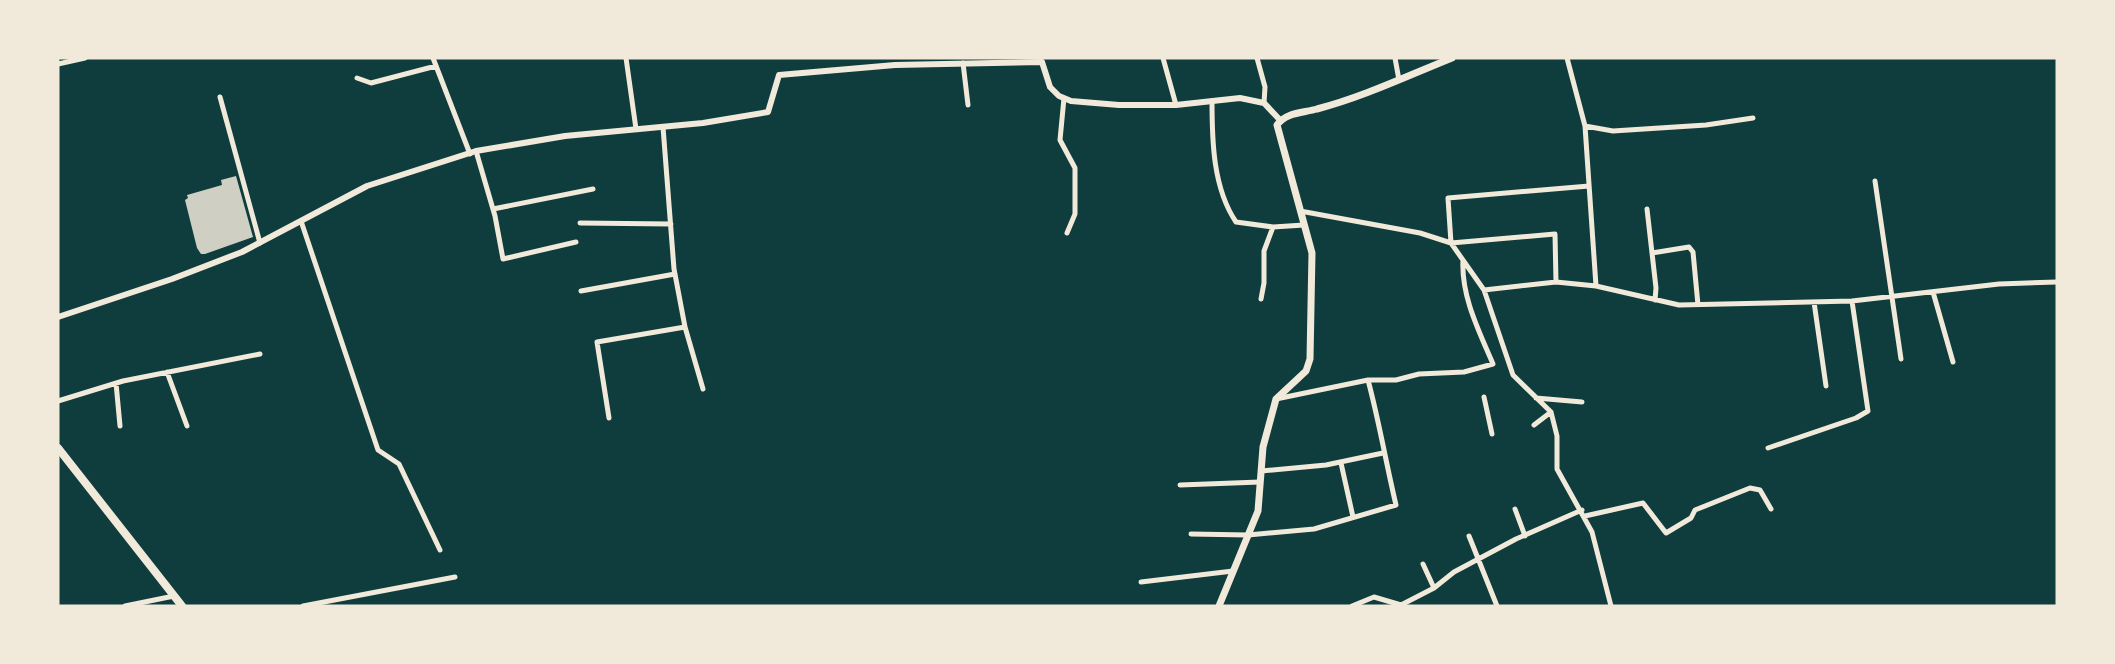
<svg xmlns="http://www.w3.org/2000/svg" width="2115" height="664" font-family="'Nunito Sans',sans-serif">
  <rect width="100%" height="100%" fill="#0f3d3e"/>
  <path fill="#cfcfc3" d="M 236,176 L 253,237 L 205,254 L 201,254 L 197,248 L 185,200 L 188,198 L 187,195 L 222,185 L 221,180 Z"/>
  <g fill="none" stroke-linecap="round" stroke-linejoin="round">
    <path stroke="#f1e9da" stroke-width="5" d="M 433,58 L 470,154
      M 626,58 L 636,129
      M 1163,58 L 1176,105
      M 1257,58 L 1265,87 L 1264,103
      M 1395,58 L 1399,80
      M 1567,58 L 1585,126 L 1596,286
      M 963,63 L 968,105
      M 58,64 L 85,58
      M 357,78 L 371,83 L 436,66
      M 220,97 L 260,243
      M 1064,98 L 1060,140 L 1075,168 L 1075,214 L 1067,233
      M 1212,101 C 1212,141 1213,188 1236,222 L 1273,227 L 1304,225
      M 1585,126 L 1613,131 L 1706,125 L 1753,118
      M 663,127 L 674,269 L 685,327 L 703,389
      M 476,151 L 495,216 L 503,259 L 576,242
      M 1875,181 L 1901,359
      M 493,209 L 593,189
      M 1647,209 L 1656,288 L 1655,300
      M 1300,211 L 1420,233 L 1451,243 L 1484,290 L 1513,375 L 1551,412 L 1557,436 L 1557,469 L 1592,532 L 1611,606
      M 301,221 L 378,450 L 399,464 L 440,550
      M 580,223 L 671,224
      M 1652,253 L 1689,247 L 1693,252 L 1698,305
      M 1556,282 L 1555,234 L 1451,243 L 1448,198 L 1589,186
      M 1484,290 L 1556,282 L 1596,286 L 1679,305 L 1852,301 L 1999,284 L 2057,282
      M 581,291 L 675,274
      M 1933,292 L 1953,362
      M 1261,299 L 1264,283 L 1264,251 L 1273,227
      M 1814,302 L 1826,386
      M 167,372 L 187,426
      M 116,383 L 120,426
      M 1484,397 L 1492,434
      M 1536,398 L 1582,402
      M 1276,399 L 1368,380 L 1396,380 L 1419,374 L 1464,372 L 1493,364 C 1479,331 1461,296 1463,260
      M 58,401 L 123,381 L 260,354
      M 609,418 L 597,342 L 685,327
      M 1534,425 L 1551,412
      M 1768,448 L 1856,418 L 1868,411 L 1852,301
      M 1341,463 L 1353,517
      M 1261,471 L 1326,465 L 1383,453
      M 1180,485 L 1260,482
      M 1515,509 L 1525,536
      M 1585,516 L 1643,503 L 1666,533 L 1691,518 L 1695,510 L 1750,488 L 1760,490 L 1771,509
      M 1191,534 L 1248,535 L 1314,529 L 1396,505 C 1386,463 1379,421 1368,380
      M 1469,536 L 1497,606
      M 1423,564 L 1434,588
      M 1141,582 L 1233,571
      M 125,606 L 174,596
      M 303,606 L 455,577
      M 1352,606 L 1374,597 L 1401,605 L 1434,588 L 1454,572 L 1516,539 L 1582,510"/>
    <path stroke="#f1e9da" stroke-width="6" d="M 1042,62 L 1050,87 L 1059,96 L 1071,101 L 1119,105 L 1176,105 L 1240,98 L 1264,103 L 1280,120
      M 58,317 L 172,279 L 242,252 L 367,186 L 476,151 L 565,136 L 703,123 L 768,112 L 779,75 L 895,65 L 1042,62"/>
    <path stroke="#f1e9da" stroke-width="7" d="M 1219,606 L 1258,511 L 1263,447 L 1276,399 L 1306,371 L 1310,359 L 1312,253 L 1277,125 C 1286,112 1303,113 1317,109 C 1363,97 1407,76 1452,58"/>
    <path stroke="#f1e9da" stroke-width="8" d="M 58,448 L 182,606"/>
  </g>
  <rect width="2115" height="664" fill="none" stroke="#f1e9da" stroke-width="119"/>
</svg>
